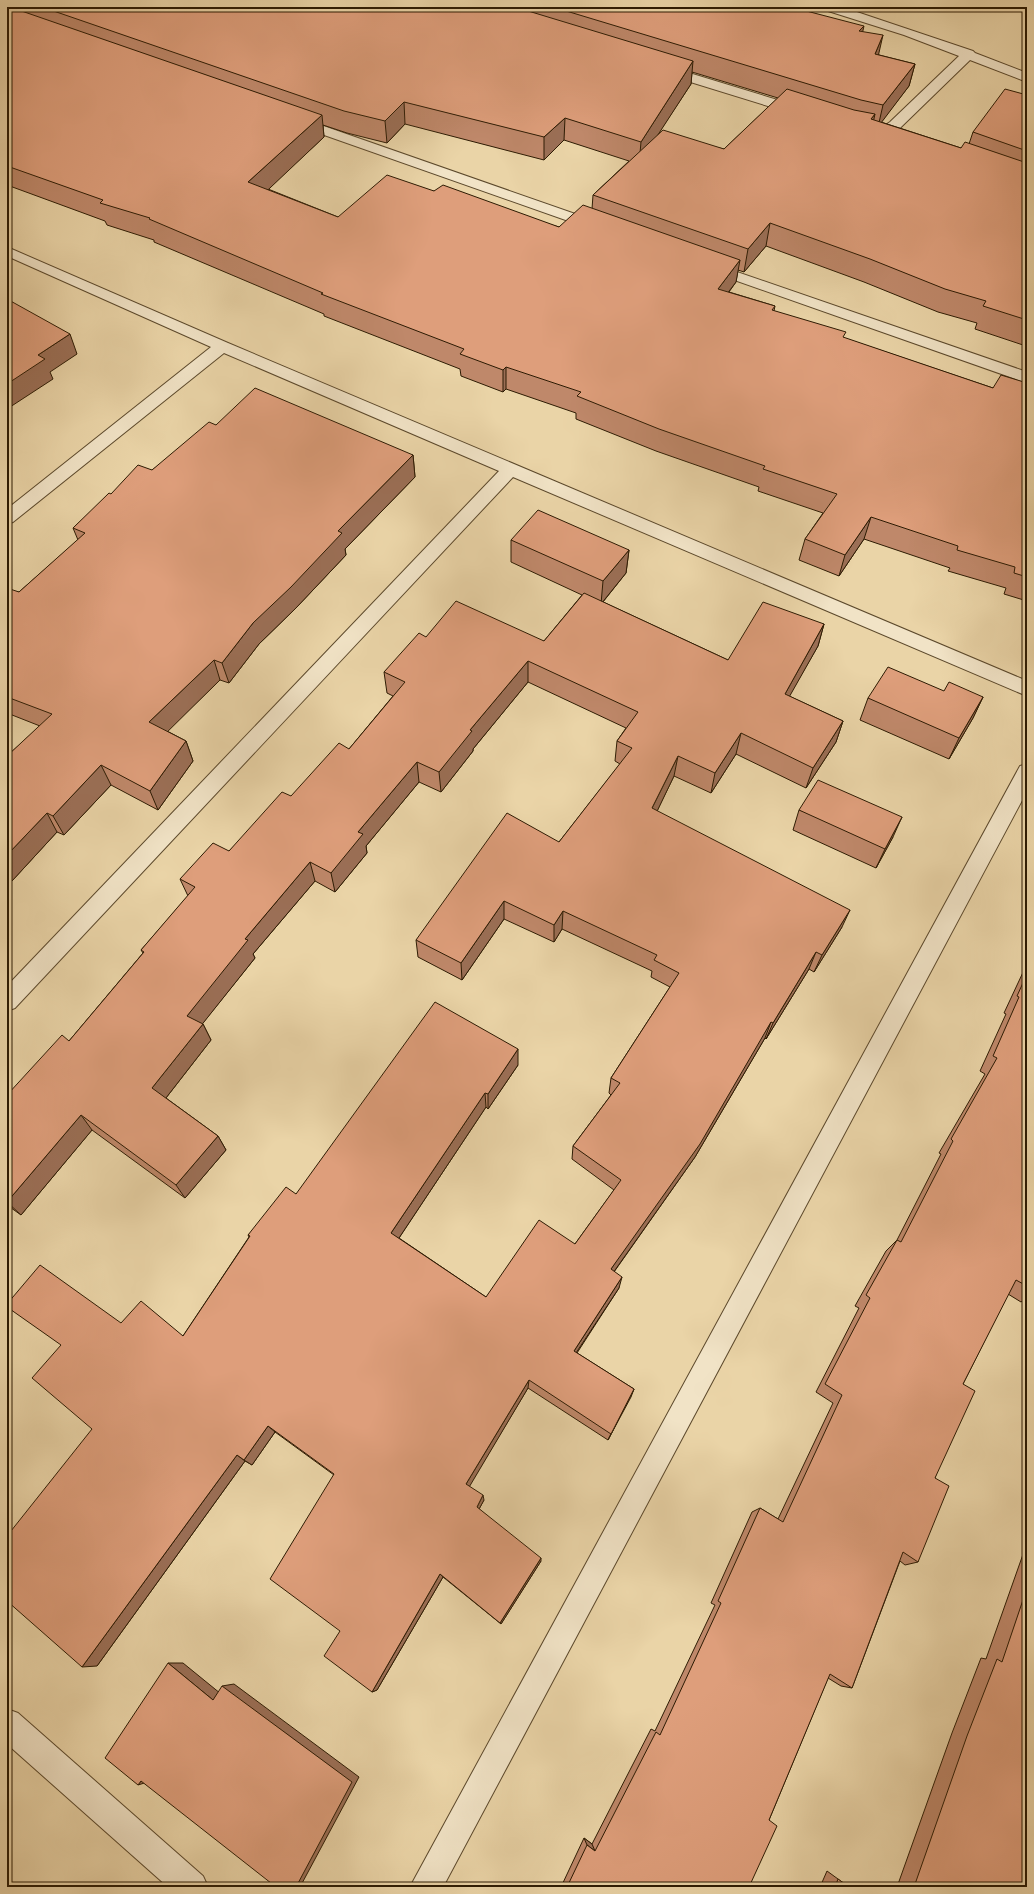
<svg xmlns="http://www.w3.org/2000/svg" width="1034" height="1894" font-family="'IM FELL French Canon',serif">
  <rect width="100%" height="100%" fill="#ead4a7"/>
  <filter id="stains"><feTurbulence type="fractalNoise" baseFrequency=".005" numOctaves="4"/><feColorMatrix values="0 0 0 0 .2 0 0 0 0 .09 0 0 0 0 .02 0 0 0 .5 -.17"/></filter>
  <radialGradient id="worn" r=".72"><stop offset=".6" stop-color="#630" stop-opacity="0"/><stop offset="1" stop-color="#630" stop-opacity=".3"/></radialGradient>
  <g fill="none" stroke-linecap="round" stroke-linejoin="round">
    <defs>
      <path id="minor" d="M 823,7 L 842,7 L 973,51 L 975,53 L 1027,73 L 1027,82 L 970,60 L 900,128 L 882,137 L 861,133 L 859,130 L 861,127 L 866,126 L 880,129 L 890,122 L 959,56 L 904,35 L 825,10 Z
        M 663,65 L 807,109 L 809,112 L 807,115 L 797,115 L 658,72 L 657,69 Z
        M 295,116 L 604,224 L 606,227 L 604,230 L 594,230 L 290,123 L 288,120 L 290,117 Z
        M 7,247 L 228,343 L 1027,681 L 1027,696 L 513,477 L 15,1008 L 7,1011 L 7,986 L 499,471 L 224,353 L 13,522 L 7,524 L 7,509 L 211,347 L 7,256 Z
        M 708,262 L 1027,372 L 1027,383 L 703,269 L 701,266 L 703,263 Z
        M 1027,764 L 1027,791 L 443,1887 L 410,1887 L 1020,766 Z
        M 7,1709 L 18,1713 L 203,1876 L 208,1887 L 168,1887 L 7,1744 Z"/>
    </defs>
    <use href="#minor" stroke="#5c492c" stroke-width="2"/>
    <use href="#minor" fill="#f1e3c6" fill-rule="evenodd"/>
  </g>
  <path fill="#bf886a" stroke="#2d1b03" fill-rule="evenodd" d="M 7,7 L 791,7 L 862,32 L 879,55 L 915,64 L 909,86 L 881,122 L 961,148 L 969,144 L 973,132 L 1027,95 L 1027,345 L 1026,346 L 975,329 L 977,323 L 938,312 L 864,282 L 766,246 L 744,272 L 738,270 L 736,282 L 729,292 L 775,306 L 774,311 L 844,338 L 993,388 L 1027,383 L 1027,601 L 1004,594 L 1006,588 L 948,571 L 950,568 L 864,539 L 839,576 L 799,560 L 805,539 L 823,513 L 758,491 L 759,487 L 656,451 L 576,419 L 576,413 L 506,389 L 503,392 L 461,376 L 460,369 L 324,316 L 324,314 L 154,242 L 154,240 L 107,225 L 105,221 L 7,185 ZM 692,72 L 778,98 L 724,149 L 658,134 L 691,84 ZM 405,124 L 544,160 L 564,140 L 629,161 L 593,195 L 592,209 L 559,227 L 434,191 L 338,217 L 268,189 L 324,137 L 323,125 L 347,133 L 387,143 Z
    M 216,425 L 413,455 L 415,477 L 345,549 L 346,555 L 296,608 L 259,644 L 229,683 L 220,680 L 167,731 L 186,741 L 193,761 L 158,810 L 111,785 L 64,835 L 57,832 L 12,881 L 9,879 L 7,881 L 7,756 L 40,726 L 7,713 L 7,592 L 19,592 L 78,540 L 73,528 L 111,494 L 152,470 Z
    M 511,540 L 629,550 L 626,573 L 603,602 L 728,660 L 824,624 L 818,646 L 789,696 L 843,721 L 836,742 L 806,788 L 736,754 L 711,793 L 674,776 L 657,811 L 842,927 L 814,972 L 809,969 L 766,1039 L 765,1038 L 695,1157 L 614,1272 L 619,1288 L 577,1353 L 634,1389 L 608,1440 L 528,1388 L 469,1486 L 484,1500 L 479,1509 L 541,1561 L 501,1624 L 443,1577 L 377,1690 L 372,1692 L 340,1631 L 334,1475 L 275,1432 L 252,1465 L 245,1461 L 97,1666 L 92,1429 L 121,1323 L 183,1336 L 249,1237 L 248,1235 L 296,1194 L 518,1065 L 488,1109 L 486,1107 L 399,1238 L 486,1297 L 575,1244 L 614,1190 L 572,1159 L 573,1146 L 611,1095 L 609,1093 L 611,1078 L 670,987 L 651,977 L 652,971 L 562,929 L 554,942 L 504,919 L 462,980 L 418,957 L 416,940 L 559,842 L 620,764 L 615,761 L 617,741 L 626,728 L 528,682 L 473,749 L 473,751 L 441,792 L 419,782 L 366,846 L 367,853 L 335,892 L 315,881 L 253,954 L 255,958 L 202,1024 L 203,1024 L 211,1040 L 166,1098 L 218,1136 L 226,1150 L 185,1198 L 92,1130 L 21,1215 L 7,1205 L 7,1095 L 69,1041 L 143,953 L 141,950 L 188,896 L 180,879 L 229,851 L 291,796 L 349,749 L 393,696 L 387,693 L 384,672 L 426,637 L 544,641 L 582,595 L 511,562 Z
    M 983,697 L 973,718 L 949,759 L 860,720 L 868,698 Z
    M 799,810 L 893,837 L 876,868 L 793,830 Z
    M 1027,966 L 1027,1298 L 1021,1302 L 1008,1294 L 963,1384 L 935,1478 L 918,1562 L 905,1565 L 900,1561 L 852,1688 L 841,1686 L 828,1678 L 769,1820 L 749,1887 L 561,1887 L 584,1838 L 592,1844 L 651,1729 L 655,1731 L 715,1605 L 711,1603 L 752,1512 L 760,1508 L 778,1519 L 833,1403 L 816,1392 L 859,1308 L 855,1306 L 886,1251 L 897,1240 L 941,1154 L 939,1153 L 985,1074 L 980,1071 L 1006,1014 L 1004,1013 L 1025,968 Z
    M 1027,1543 L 1027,1887 L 897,1887 L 952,1733 L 981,1658 L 986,1659 Z
    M 827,1871 L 849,1887 L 820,1887 Z"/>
  <path fill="#9b6f56" stroke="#2d1b03" d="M 864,26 L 859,48 L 859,31 Z
    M 883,35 L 878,57 L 875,54 Z
    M 693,61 L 691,84 L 639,164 L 641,142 Z
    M 915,64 L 909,86 L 878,127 L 883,105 Z
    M 404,102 L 405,124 L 387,143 L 385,121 Z
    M 875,114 L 870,137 L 871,119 Z
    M 322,115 L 324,137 L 253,204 L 248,182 Z
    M 565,118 L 564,140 L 544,160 L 544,137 Z
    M 770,223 L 766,246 L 744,272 L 748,249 Z
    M 740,260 L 736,282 L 714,311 L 718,289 Z
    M 70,334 L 77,354 L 50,372 L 53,379 L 7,409 L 8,413 L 7,414 L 7,384 L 38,355 Z
    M 506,367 L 506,389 L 503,392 L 503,370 Z
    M 413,455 L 415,477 L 345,549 L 346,555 L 296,608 L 259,644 L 229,683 L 222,663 L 253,623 L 338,531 Z
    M 871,517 L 864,539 L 839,576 L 845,555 Z
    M 629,550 L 626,573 L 601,604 L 603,581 Z
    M 824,624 L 818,646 L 779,715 L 785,694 Z
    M 214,660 L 220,680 L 157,742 L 149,722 Z
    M 528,661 L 528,682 L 473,749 L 473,751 L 441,792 L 439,772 L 470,730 Z
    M 983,697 L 973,718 L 949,759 L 959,738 Z
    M 843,721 L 836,742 L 806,788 L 813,768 Z
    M 741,733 L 736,754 L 711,793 L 715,773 Z
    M 186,741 L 193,761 L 158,810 L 150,791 Z
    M 678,756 L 674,776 L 649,828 L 652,808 Z
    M 417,762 L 419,782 L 366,846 L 367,853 L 335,892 L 331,873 L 358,832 Z
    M 101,765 L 111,785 L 64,835 L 53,816 Z
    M 47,813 L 57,832 L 12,881 L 7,874 L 7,855 Z
    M 902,817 L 893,837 L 876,868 L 885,849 Z
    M 310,862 L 315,881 L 253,954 L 255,958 L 196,1032 L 187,1016 L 245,939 Z
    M 504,901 L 504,919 L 462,980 L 461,963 Z
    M 850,910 L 842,927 L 814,972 L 822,955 Z
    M 563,911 L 562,929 L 554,942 L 554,925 Z
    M 816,952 L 809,969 L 766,1039 L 773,1023 Z
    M 771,1022 L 765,1038 L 695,1157 L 608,1280 L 611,1269 Z
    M 203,1024 L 211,1040 L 162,1103 L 152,1088 Z
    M 518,1049 L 518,1065 L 488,1109 L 488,1094 Z
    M 485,1093 L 486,1107 L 395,1244 L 391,1233 Z
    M 81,1115 L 92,1130 L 21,1215 L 7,1202 Z
    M 218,1136 L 226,1150 L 185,1198 L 176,1185 Z
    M 622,1277 L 619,1288 L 572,1359 L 574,1351 Z
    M 529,1380 L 528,1388 L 468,1489 L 466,1484 Z
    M 634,1389 L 631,1397 L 608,1440 L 611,1434 Z
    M 268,1426 L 275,1432 L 252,1465 L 244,1460 Z
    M 237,1455 L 245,1461 L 97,1666 L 82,1667 Z
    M 483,1495 L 484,1500 L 478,1511 L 477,1507 Z
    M 541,1558 L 541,1561 L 501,1624 L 500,1623 Z
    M 440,1574 L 443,1577 L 377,1690 L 372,1692 Z
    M 168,1663 L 183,1663 L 226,1698 L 213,1700 Z
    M 234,1684 L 359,1777 L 300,1887 L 296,1887 L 222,1686 Z
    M 154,1780 L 138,1785 L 141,1781 Z
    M 584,1838 L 592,1844 L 595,1851 L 587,1845 Z"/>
  <path fill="#de9e7b" stroke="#2d1b03" d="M 7,7 L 10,7 L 322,115 L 248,182 L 338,217 L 387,175 L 434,191 L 443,185 L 559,227 L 583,205 L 740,260 L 718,289 L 775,306 L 772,310 L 846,332 L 843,337 L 993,388 L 1001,375 L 1027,383 L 1027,577 L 1014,573 L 1015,567 L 957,550 L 958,546 L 871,517 L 845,555 L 805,539 L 837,494 L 763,469 L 765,466 L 659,429 L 577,396 L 581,392 L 506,367 L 503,370 L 460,354 L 464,349 L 321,294 L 323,293 L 149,219 L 150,218 L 100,203 L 103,200 L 7,166 Z
    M 42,7 L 515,7 L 693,61 L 641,142 L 565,118 L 544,137 L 404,102 L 385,121 L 344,111 Z
    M 553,7 L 791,7 L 864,26 L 859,31 L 883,35 L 875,54 L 915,64 L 883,105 L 861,100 Z
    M 787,89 L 854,110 L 875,114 L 871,119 L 961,148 L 965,142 L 1027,163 L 1027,320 L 983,306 L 986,301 L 945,289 L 870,259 L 770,223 L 748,249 L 593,195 L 663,130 L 724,149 Z
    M 1005,89 L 1027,95 L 1027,151 L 973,132 Z
    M 7,299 L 70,334 L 38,355 L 45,359 L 7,384 Z
    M 255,388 L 413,455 L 338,531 L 342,533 L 291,587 L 253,623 L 222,663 L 214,660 L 149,722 L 186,741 L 150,791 L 101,765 L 53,816 L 47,813 L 7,855 L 7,756 L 52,714 L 7,697 L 7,592 L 10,589 L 19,592 L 85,533 L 73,528 L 109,493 L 111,494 L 138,465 L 152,470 L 209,422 L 216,425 Z
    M 538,510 L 629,550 L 603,581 L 511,540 Z
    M 584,593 L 728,660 L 763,602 L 824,624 L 785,694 L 843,721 L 813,768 L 741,733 L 715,773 L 678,756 L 652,808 L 850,910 L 822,955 L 816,952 L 773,1023 L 771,1022 L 700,1144 L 611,1269 L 622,1277 L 574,1351 L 634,1389 L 611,1434 L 529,1380 L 466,1484 L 483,1495 L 477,1507 L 541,1558 L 500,1623 L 440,1574 L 372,1692 L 324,1656 L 340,1631 L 270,1579 L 334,1474 L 268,1426 L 244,1460 L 237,1455 L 82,1667 L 7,1601 L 7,1536 L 92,1429 L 32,1378 L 61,1345 L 7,1307 L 7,1304 L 40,1265 L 121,1323 L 141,1301 L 183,1336 L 250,1236 L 248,1235 L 286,1187 L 296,1194 L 435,1002 L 518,1049 L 488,1094 L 485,1093 L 391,1233 L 486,1297 L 539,1220 L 575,1244 L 621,1180 L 573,1146 L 620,1083 L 611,1078 L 679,973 L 654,960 L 657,955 L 563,911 L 554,925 L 504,901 L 461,963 L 416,940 L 507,813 L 559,842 L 632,748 L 617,741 L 638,712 L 528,661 L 470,730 L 472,731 L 439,772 L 417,762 L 358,832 L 363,834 L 331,873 L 310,862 L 245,939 L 248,940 L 187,1016 L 203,1024 L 152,1088 L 218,1136 L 176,1185 L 81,1115 L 7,1202 L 7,1095 L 62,1035 L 69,1041 L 144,952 L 141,950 L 195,887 L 180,879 L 213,843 L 229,851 L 282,792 L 291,796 L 339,743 L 349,749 L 405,682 L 384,672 L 419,633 L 426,637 L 456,601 L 544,641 Z
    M 888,667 L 944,691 L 949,682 L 983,697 L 959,738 L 868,698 Z
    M 818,780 L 902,817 L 885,849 L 799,810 Z
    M 1027,974 L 1027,1286 L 1016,1280 L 963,1384 L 975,1391 L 935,1478 L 949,1486 L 918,1562 L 903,1552 L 852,1688 L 830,1674 L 769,1820 L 777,1826 L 749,1887 L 567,1887 L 587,1845 L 595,1851 L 656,1732 L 660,1735 L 721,1603 L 718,1601 L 760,1508 L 783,1522 L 842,1395 L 825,1384 L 870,1298 L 866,1295 L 897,1240 L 901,1242 L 953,1141 L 951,1139 L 997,1058 L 993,1056 L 1019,997 L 1017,996 Z
    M 1027,1588 L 1027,1887 L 914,1887 L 967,1736 L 997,1659 L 1002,1662 Z
    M 168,1663 L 213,1700 L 222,1686 L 352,1782 L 296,1887 L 276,1887 L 141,1781 L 138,1785 L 105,1758 Z
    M 838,1879 L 849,1887 L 835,1887 Z"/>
  <rect width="1034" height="1894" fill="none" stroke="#ead4a7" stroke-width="24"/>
  <rect x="8" y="8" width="1018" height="1878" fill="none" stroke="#2d1b03" stroke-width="2"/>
  <rect x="12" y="12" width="1010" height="1870" fill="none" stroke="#2d1b03"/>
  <rect width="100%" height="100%" filter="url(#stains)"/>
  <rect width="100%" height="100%" fill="url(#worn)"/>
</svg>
